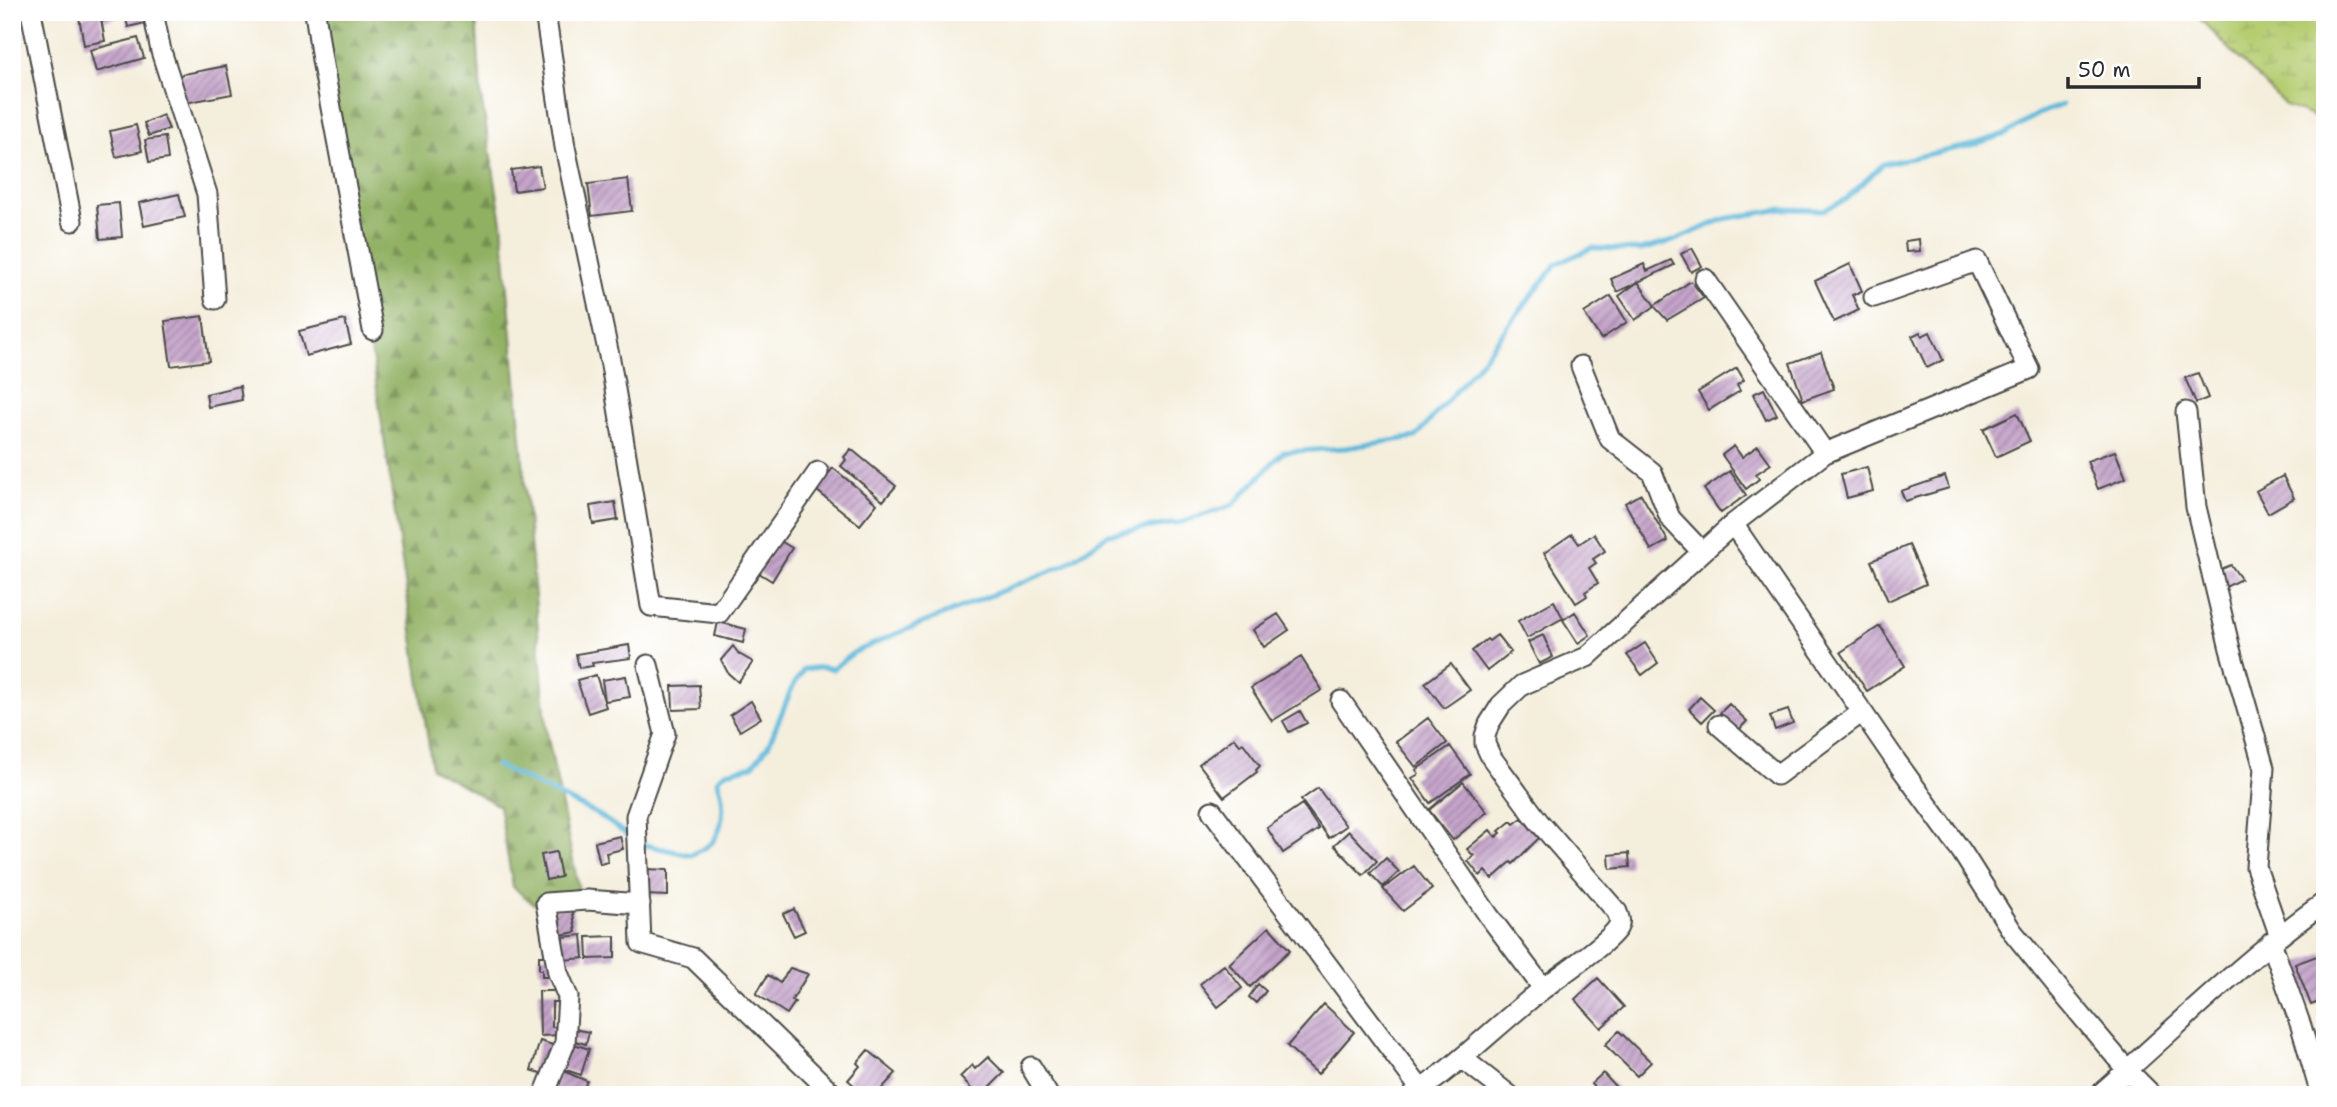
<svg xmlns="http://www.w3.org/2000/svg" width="2337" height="1107" font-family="'Shantell Sans',sans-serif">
  <defs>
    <pattern id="forest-firs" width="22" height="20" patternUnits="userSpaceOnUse" patternTransform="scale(1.75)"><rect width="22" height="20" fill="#90b062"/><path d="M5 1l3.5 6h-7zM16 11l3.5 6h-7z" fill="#768f51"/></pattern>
    <pattern id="wetland-marsh" width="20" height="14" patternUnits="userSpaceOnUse" patternTransform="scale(1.75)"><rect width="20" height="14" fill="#b5cc70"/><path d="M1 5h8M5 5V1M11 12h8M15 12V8" fill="none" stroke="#9caf61"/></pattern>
    <pattern id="building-hatch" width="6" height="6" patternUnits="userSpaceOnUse" patternTransform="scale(1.75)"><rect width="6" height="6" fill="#c5a4ca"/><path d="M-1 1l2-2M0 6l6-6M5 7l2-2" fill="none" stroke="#a086a4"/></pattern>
  </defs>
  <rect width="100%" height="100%" fill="#fff"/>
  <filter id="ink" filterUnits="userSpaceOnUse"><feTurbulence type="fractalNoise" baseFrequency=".0143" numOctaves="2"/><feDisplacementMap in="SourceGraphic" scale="14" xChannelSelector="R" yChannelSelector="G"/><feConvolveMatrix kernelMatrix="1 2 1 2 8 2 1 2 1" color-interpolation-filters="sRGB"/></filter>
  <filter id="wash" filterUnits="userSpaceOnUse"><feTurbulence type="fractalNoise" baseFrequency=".00686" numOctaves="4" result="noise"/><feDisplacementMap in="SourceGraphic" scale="28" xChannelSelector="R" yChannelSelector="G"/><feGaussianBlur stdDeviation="1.57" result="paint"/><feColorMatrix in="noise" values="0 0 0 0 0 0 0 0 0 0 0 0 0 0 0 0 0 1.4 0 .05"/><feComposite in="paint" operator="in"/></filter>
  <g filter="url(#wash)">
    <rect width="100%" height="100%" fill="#f4eedc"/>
    <path fill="url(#forest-firs)" stroke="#5e6e46" stroke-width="2" d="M 322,12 L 476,12 L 481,97 L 502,222 L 547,733 L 581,900 L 535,905 L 513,887 L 499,806 L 432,768 Z"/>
    <path fill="url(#wetland-marsh)" stroke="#707c4e" stroke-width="2" d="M 2193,12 L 2325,12 L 2325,121 L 2286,106 Z"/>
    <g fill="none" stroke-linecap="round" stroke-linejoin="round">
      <path stroke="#5db8da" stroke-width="5" d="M 496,765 L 599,815 L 629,836
        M 645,845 L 691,855 C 698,851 710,847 714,840 C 725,823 725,798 717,780 L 726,772 L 752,766 L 768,746 L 792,688 L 804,669 L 822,667 L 833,669 L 853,653 L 891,636 L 1065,565 L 1109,534 L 1183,522 L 1233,505 L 1283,452 L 1345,448 L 1416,437 L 1481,361 L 1556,264 L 1592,248 L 1641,250 L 1673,241 L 1724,219 L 1782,209 L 1823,210 L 1845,200 L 1883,164 L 1968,146 L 2006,134 L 2038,114 L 2062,105"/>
    </g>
    <g id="blocks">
      <path fill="url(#building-hatch)" d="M 100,12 L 135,12 L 135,13 L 103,21 Z
        M 100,13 L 105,41 L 84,45 L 79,17 Z
        M 143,15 L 145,23 L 128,27 L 126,19 Z
        M 138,38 L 144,58 L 96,72 L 90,50 Z
        M 226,66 L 232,94 L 184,103 L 179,75 Z
        M 163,115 L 169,129 L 149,136 L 144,123 Z
        M 136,125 L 142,151 L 116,157 L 110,131 Z
        M 165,137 L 168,159 L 149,162 L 145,140 Z
        M 539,166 L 543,187 L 514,191 L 511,170 Z
        M 628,179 L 632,211 L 592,216 L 588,184 Z
        M 179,194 L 185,217 L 144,226 L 139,203 Z
        M 119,203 L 122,237 L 100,239 L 97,205 Z
        M 1919,239 L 1920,251 L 1906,252 L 1905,241 Z
        M 1692,248 L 1702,266 L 1691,272 L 1681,254 Z
        M 1671,260 L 1674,265 L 1617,292 L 1611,279 L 1644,264 L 1647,271 Z
        M 1850,264 L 1862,291 L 1852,295 L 1859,310 L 1834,322 L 1815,281 Z
        M 1691,281 L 1704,298 L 1667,320 L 1654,306 Z
        M 1638,282 L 1655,306 L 1635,320 L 1619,296 Z
        M 1611,296 L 1627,322 L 1601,339 L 1584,313 Z
        M 203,316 L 209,361 L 171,366 L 165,321 Z
        M 345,320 L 351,344 L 306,356 L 299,331 Z
        M 1920,332 L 1922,336 L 1930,332 L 1943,360 L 1927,368 L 1912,336 Z
        M 1821,352 L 1834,389 L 1803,400 L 1790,363 Z
        M 1737,368 L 1744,380 L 1737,385 L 1740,391 L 1709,410 L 1698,392 Z
        M 2198,373 L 2208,398 L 2196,403 L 2185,378 Z
        M 240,386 L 242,400 L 208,407 L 206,394 Z
        M 1764,389 L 1777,415 L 1766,420 L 1753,394 Z
        M 2017,413 L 2030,441 L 1996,457 L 1983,429 Z
        M 1734,446 L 1742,457 L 1758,446 L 1771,464 L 1756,474 L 1759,479 L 1746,489 L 1722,455 Z
        M 851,449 L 896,486 L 883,501 L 841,466 L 846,460 L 844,457 Z
        M 2115,451 L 2126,478 L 2098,489 L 2087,461 Z
        M 1867,467 L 1873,491 L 1847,498 L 1841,474 Z
        M 833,468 L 877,504 L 860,525 L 816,490 Z
        M 1730,471 L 1746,495 L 1721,513 L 1704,489 Z
        M 1945,476 L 1949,488 L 1905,501 L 1901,491 Z
        M 2283,476 L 2294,498 L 2268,513 L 2256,491 Z
        M 1641,494 L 1668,541 L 1651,550 L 1625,503 Z
        M 615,502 L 618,520 L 593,524 L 590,506 Z
        M 1572,534 L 1579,544 L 1594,534 L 1605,551 L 1593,559 L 1596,563 L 1589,568 L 1598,583 L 1585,592 L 1587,596 L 1576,603 L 1544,553 Z
        M 779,540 L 792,548 L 772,581 L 759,573 Z
        M 1909,545 L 1926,584 L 1888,601 L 1871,561 Z
        M 2231,565 L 2241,579 L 2224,588 L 2214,572 Z
        M 1554,601 L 1563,618 L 1527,638 L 1518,621 Z
        M 1575,612 L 1590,635 L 1578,643 L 1563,620 Z
        M 1278,614 L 1289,630 L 1264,647 L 1253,630 Z
        M 718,622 L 746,629 L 743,643 L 715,636 Z
        M 1880,626 L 1905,666 L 1867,691 L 1841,652 Z
        M 1497,635 L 1511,652 L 1487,671 L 1472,651 L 1487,639 L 1489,641 Z
        M 1543,635 L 1553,657 L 1539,664 L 1528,642 Z
        M 1645,643 L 1658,663 L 1642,675 L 1627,655 Z
        M 629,645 L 631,658 L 592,663 L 593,666 L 579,668 L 576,654 Z
        M 733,646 L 739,654 L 753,662 L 738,682 L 728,673 L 721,660 Z
        M 1301,657 L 1322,690 L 1272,721 L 1251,688 Z
        M 1451,664 L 1470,690 L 1444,708 L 1425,683 Z
        M 596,675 L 606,707 L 588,713 L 577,680 Z
        M 626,676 L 630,697 L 605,701 L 602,680 Z
        M 699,685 L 701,709 L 673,710 L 672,686 Z
        M 1700,697 L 1714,710 L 1702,722 L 1689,709 Z
        M 751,701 L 761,718 L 740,731 L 730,715 Z
        M 1729,704 L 1747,721 L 1738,731 L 1720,713 Z
        M 1788,710 L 1793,723 L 1775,730 L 1770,716 Z
        M 1300,711 L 1307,723 L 1289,732 L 1283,721 Z
        M 1428,718 L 1447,743 L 1416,767 L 1396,742 Z
        M 1234,738 L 1240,745 L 1243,743 L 1260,766 L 1256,770 L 1257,772 L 1224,797 L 1199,764 Z
        M 1450,746 L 1470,774 L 1430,803 L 1412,778 L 1419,774 L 1416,770 Z
        M 1463,782 L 1487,812 L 1453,840 L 1429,810 Z
        M 1318,788 L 1346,826 L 1329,838 L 1301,800 Z
        M 1302,804 L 1319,829 L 1283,853 L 1267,828 Z
        M 1522,818 L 1539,838 L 1513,864 L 1511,862 L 1492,879 L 1485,871 L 1480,876 L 1468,861 L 1474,856 L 1467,849 L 1490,830 L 1496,837 L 1501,833 L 1499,831 L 1511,821 L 1514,824 Z
        M 1349,831 L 1377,861 L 1363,875 L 1334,845 Z
        M 620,836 L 623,849 L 606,853 L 608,862 L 600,864 L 595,842 Z
        M 556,852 L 561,877 L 546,880 L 541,855 Z
        M 1629,853 L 1630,867 L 1610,869 L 1609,855 Z
        M 1386,858 L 1399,872 L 1383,887 L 1370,873 Z
        M 1414,866 L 1432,889 L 1403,911 L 1383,889 Z
        M 646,869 L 668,870 L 668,896 L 645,895 Z
        M 572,907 L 576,932 L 555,936 L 551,910 Z
        M 794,909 L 805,931 L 794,936 L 783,914 Z
        M 1269,927 L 1290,950 L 1250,987 L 1229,964 Z
        M 582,935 L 584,958 L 563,960 L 562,937 Z
        M 615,936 L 615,958 L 588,959 L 587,937 Z
        M 2325,953 L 2325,1000 L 2311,1005 L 2295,964 Z
        M 539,956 L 552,956 L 552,977 L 542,977 L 542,970 L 539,970 Z
        M 1224,965 L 1242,988 L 1218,1007 L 1200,984 Z
        M 790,968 L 808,974 L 792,1000 L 795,1002 L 787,1014 L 756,994 L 768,975 L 780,983 Z
        M 1598,978 L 1624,1007 L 1601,1028 L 1575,999 Z
        M 1258,984 L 1266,991 L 1256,1003 L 1249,997 Z
        M 539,991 L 559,991 L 559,1002 L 552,1002 L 552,1027 L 560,1027 L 560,1035 L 540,1036 Z
        M 1324,1004 L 1354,1032 L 1318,1074 L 1287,1046 Z
        M 569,1028 L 589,1032 L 586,1044 L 566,1039 Z
        M 1619,1031 L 1651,1062 L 1637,1076 L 1605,1045 Z
        M 540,1041 L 559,1047 L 550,1076 L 531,1070 Z
        M 568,1042 L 589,1049 L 581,1075 L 560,1068 Z
        M 868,1050 L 896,1073 L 876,1095 L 865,1095 L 848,1080 L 860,1066 L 857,1063 Z
        M 988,1057 L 1004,1073 L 982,1095 L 977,1095 L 960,1077 L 972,1065 L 975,1069 Z
        M 561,1070 L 587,1081 L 581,1095 L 565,1095 L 553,1090 Z
        M 1603,1073 L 1623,1095 L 1601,1095 L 1591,1084 Z"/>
    </g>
  </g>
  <g filter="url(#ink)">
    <use href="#blocks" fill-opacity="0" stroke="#494846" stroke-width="2"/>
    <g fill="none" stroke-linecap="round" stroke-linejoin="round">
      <defs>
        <path id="street" d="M 31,12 L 72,221
          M 153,12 L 161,51 L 207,194 L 215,299
          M 315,12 L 322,60 L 373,330
          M 545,12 L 565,147 L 611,365 L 651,606 L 719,613 L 818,472
          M 1705,279 L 1825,453
          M 1581,366 L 1610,439 L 1652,472 L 1670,518 L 1702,552
          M 2186,412 L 2196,507 L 2230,649 L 2264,768 L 2256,867 L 2279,934
          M 1733,524 L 1896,761 L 1962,852 L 2012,931 L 2059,989 L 2127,1070 L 2152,1095
          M 648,665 L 665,734 L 636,816 L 641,943 L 693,958 L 834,1095
          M 1341,701 L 1489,916 L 1543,988
          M 1719,725 L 1777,775 L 1862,712
          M 1212,811 L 1425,1095
          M 2271,942 L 2301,1026 L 2321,1095
          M 1462,1058 L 1509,1095
          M 1031,1067 L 1048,1095
          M 544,1095 L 565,1043 L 568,997 L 558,973 L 546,903 L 587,900 L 640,904
          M 1413,1095 C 1460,1064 1499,1023 1543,989 C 1560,975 1609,943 1618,927 C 1621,922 1619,917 1617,912 L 1539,822 L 1491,757 L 1485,744 L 1485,736 L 1489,724 L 1501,705 L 1522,685 L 1587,657 L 1733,524 L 1825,453 L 2029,369 L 1977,261 L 1874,297
          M 2099,1095 C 2174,1030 2244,959 2325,902"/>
      </defs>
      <use href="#street" stroke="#494846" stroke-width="23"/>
      <use href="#street" stroke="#fff" stroke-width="19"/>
    </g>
  </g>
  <rect width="2337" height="1107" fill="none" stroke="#fff" stroke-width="42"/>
  <path d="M2068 77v10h131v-10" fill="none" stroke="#2b2b2b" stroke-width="3.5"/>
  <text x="2078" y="77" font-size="21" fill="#2b2b2b" stroke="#ffffff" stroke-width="5" paint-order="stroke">50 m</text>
</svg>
